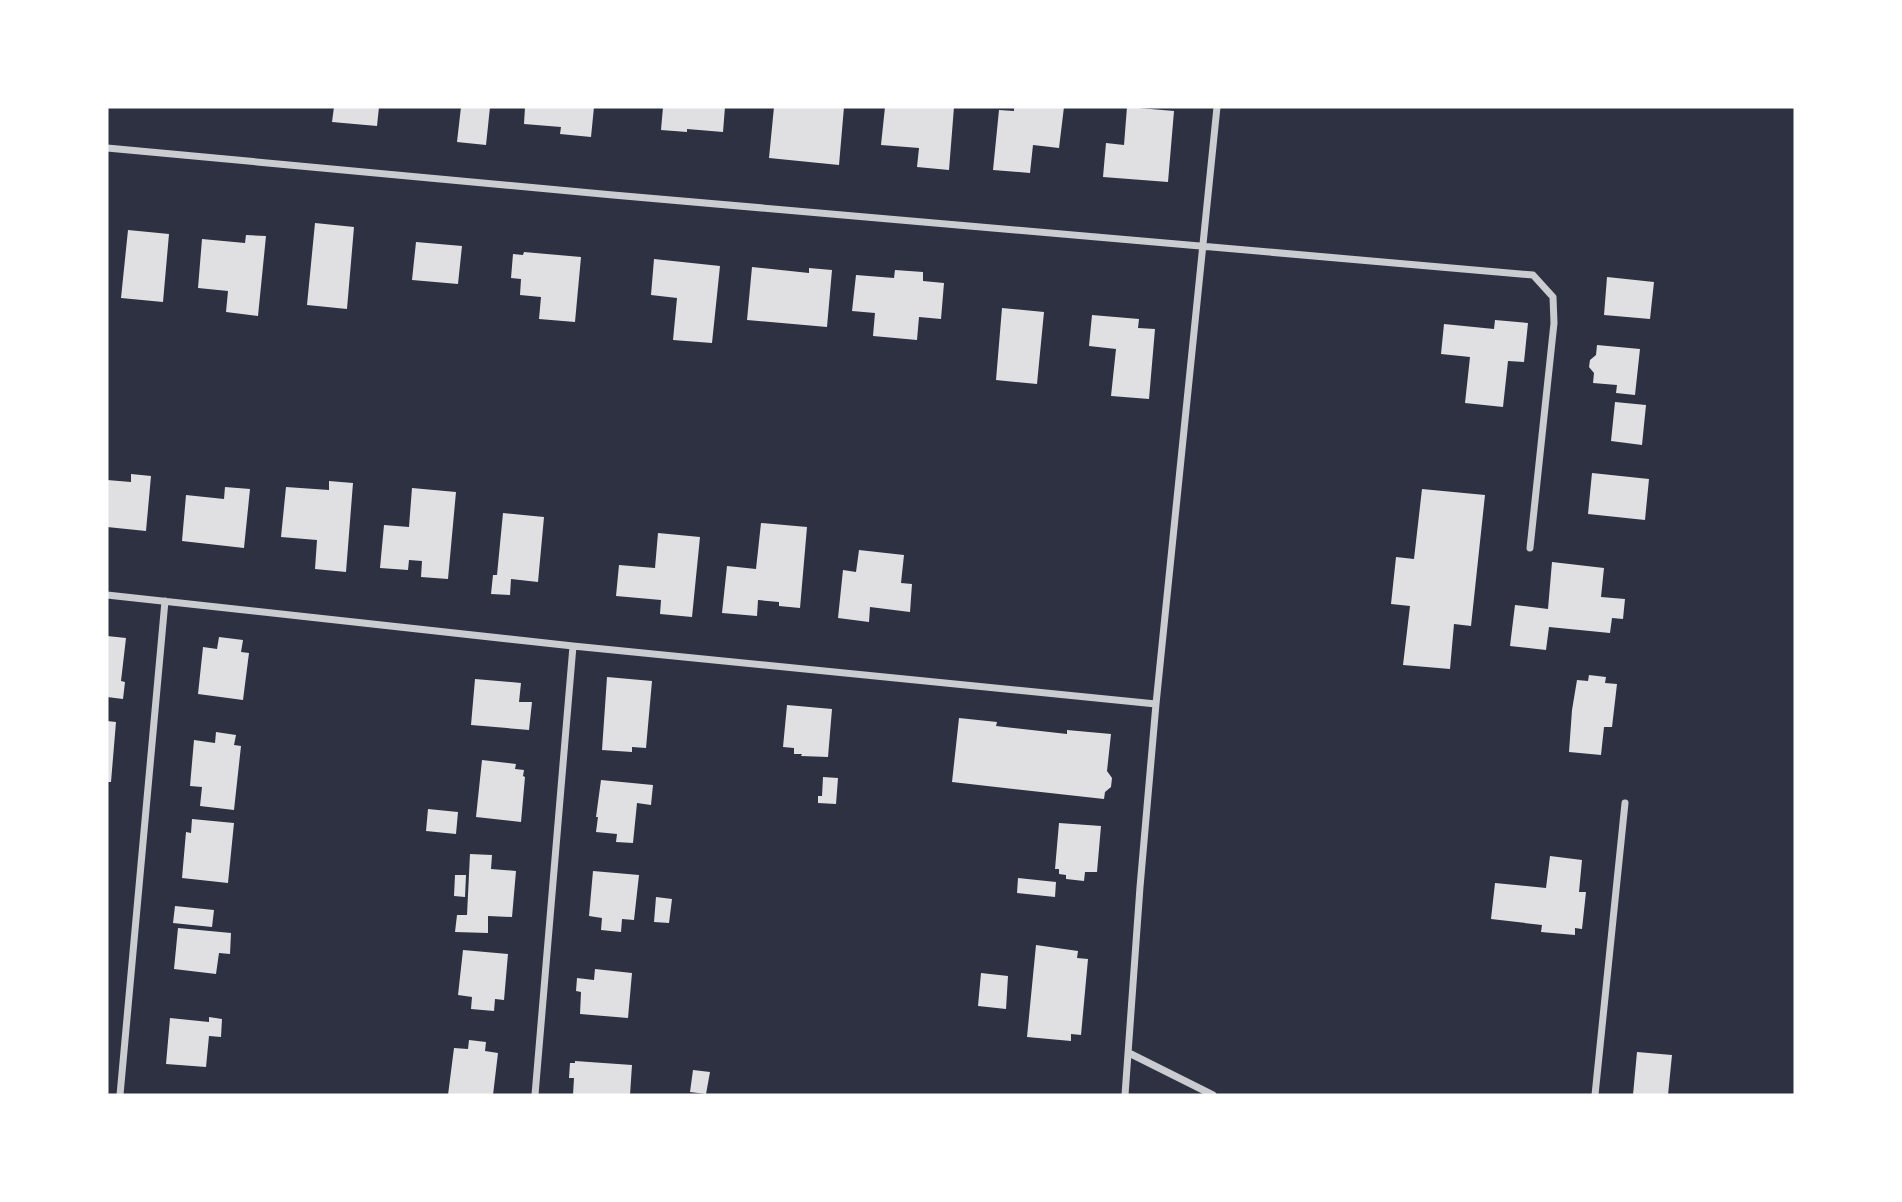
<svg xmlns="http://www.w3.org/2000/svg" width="1902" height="1202" font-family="Ubuntu,sans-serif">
  <rect width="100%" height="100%" fill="#2d3142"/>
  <path fill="#e0e0e3" d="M 334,107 L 379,107 L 377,126 L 332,122 Z
    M 461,107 L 490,107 L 486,145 L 457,142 Z
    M 525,107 L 594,107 L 591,137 L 560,134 L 561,127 L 524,124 Z
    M 663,107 L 725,107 L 723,132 L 687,129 L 687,132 L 661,130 Z
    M 774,107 L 844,107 L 839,165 L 769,158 Z
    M 885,107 L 954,107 L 949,170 L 917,167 L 919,148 L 881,145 Z
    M 1014,107 L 1064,107 L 1059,148 L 1033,145 L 1030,173 L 993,170 L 999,110 L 1014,111 Z
    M 1127,107 L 1174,111 L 1168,182 L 1103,177 L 1106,143 L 1124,145 Z
    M 315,223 L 354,227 L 347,309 L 307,305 Z
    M 128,230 L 169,234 L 163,302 L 121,298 Z
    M 246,235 L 266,236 L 258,316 L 226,312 L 228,291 L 198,288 L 202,239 L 245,243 Z
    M 416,242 L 462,246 L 458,284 L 412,280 Z
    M 524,252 L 581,257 L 575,322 L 539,319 L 541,297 L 520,295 L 521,279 L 511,278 L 513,254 L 523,255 Z
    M 654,259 L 720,266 L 712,343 L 673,340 L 677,298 L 651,295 Z
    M 752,267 L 809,273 L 809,268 L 832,270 L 827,327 L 747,320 Z
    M 895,270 L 923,272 L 923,281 L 944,283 L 941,319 L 919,317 L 917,340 L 873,336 L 875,313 L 852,311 L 856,275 L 894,278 Z
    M 1607,277 L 1654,282 L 1650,319 L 1604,315 Z
    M 1002,308 L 1044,312 L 1037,384 L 996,380 Z
    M 1092,315 L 1139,319 L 1138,328 L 1155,329 L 1149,399 L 1111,396 L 1116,349 L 1089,346 Z
    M 1495,320 L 1528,323 L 1524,362 L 1508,361 L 1503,407 L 1465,403 L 1470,357 L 1441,354 L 1444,324 L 1494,329 Z
    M 1597,345 L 1640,349 L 1635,395 L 1616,393 L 1617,385 L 1593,383 L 1594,373 L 1589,367 L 1590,360 L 1596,355 Z
    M 1615,402 L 1646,405 L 1642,445 L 1611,441 Z
    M 1592,473 L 1649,479 L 1645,520 L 1588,514 Z
    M 131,474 L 151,476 L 146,531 L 107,527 L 107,480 L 131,482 Z
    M 329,481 L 353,483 L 346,572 L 315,569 L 317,540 L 281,537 L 286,487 L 329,490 Z
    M 225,487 L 250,489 L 244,548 L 182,541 L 186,495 L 224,499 Z
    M 412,488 L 456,492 L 448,579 L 421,577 L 422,561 L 409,560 L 408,570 L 380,568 L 384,525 L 409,527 Z
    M 1422,489 L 1485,495 L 1471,626 L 1454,624 L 1450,669 L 1403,665 L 1410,606 L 1391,604 L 1396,557 L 1414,559 Z
    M 503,513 L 544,517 L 538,582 L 511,579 L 510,595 L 491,594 L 493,575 L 497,575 Z
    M 761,523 L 807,527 L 800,608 L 779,606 L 779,602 L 758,600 L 757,616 L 722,613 L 727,566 L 756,569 Z
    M 658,533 L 700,537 L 692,617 L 660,614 L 661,600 L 616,596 L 619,565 L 655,568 Z
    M 859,550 L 904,555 L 901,583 L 912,584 L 910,612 L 870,607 L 869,622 L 838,618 L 843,570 L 856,572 Z
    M 1552,562 L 1604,568 L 1601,597 L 1625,599 L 1623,619 L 1612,618 L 1610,633 L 1549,627 L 1546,650 L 1510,646 L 1515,605 L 1548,609 Z
    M 107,636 L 126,638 L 121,681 L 125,682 L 123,699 L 107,697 Z
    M 219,637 L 243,640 L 241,652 L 249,653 L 243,700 L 198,694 L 203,647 L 217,649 Z
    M 1589,675 L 1606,677 L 1605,683 L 1617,684 L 1612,727 L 1604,727 L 1601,755 L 1569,752 L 1572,710 L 1577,680 L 1588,681 Z
    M 607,677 L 652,681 L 646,748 L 632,747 L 632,752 L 602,750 Z
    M 475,679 L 521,683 L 519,702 L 532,702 L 529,730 L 471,725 Z
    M 787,705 L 832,709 L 828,757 L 801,756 L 802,754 L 794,754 L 794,748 L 783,747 Z
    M 959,718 L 997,722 L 996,726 L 1067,734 L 1067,730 L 1111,734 L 1107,771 L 1112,778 L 1111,787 L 1105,792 L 1104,799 L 952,782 Z
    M 107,721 L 116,722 L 111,782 L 107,782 Z
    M 216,732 L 236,735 L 234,745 L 241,746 L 234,810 L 200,806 L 202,787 L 190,786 L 194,740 L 215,743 Z
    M 482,760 L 516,764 L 515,769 L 524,770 L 523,776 L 525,777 L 521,822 L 476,817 Z
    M 823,777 L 838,778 L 836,804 L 818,803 L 818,796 L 822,796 Z
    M 601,780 L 653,785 L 651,805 L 637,803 L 633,843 L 616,842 L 617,834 L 596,832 L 598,817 L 596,817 Z
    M 428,809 L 458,812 L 456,834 L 426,831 Z
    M 192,819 L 234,823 L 228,883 L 182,878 L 186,832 L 191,833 Z
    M 1059,823 L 1101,826 L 1097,872 L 1085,872 L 1084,881 L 1066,879 L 1066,875 L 1059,874 L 1059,869 L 1055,869 Z
    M 470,854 L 492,855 L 491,869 L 516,871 L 512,917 L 488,916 L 488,933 L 455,932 L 457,915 L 467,915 Z
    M 1550,856 L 1582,860 L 1579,892 L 1586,892 L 1582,929 L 1575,928 L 1575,935 L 1541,932 L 1542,925 L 1491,919 L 1495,883 L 1546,888 Z
    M 593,871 L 639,875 L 634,920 L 622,919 L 621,932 L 601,930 L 602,918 L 589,916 Z
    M 455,875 L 466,875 L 465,897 L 454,896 Z
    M 1018,878 L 1056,882 L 1055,897 L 1017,893 Z
    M 656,897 L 672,899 L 669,923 L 654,922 Z
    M 175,906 L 214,910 L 212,927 L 173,923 Z
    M 178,928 L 231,933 L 230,954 L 219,953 L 216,974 L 174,969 Z
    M 1036,945 L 1078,951 L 1077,958 L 1088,959 L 1081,1035 L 1071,1034 L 1071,1041 L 1027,1037 Z
    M 463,950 L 508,954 L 504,1000 L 495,999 L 494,1011 L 471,1009 L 472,997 L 458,995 Z
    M 595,969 L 632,973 L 628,1018 L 580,1014 L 581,992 L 576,991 L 577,978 L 594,980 Z
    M 981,973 L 1008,976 L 1006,1009 L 978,1006 Z
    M 209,1017 L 222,1019 L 221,1037 L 209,1036 L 206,1067 L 166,1064 L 170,1018 L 209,1022 Z
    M 469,1040 L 486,1042 L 485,1051 L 498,1053 L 493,1095 L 448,1095 L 454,1048 L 468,1049 Z
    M 1637,1052 L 1672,1055 L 1668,1095 L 1633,1095 Z
    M 575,1061 L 632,1065 L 630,1095 L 573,1095 L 574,1078 L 569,1078 L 570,1063 L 575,1063 Z
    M 693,1070 L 710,1072 L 706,1094 L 690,1092 Z"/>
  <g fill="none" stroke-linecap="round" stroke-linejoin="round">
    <path stroke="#caccd0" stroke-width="7" d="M 107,148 L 613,195 L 1533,275 L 1553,297 L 1554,323 L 1530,548
      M 107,595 L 573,646 L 1156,704
      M 1129,1053 L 1213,1095
      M 120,1095 L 165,601
      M 535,1095 L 573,646
      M 1125,1095 L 1140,887 L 1156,704 L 1217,107
      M 1595,1095 L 1625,803"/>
  </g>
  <rect width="1902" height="1202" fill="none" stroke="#ffffff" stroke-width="217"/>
</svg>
